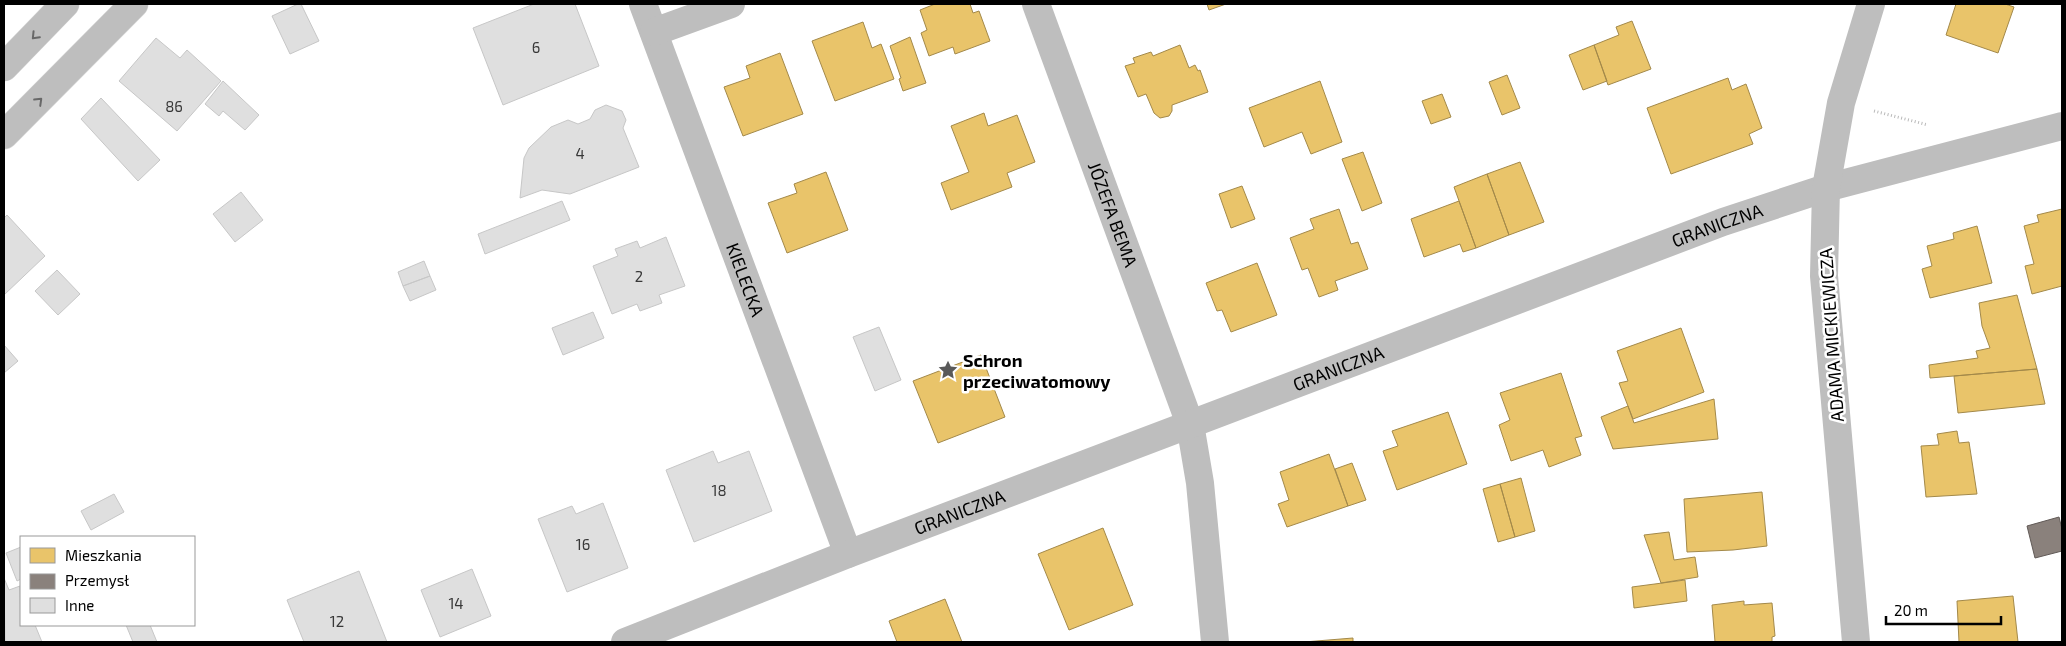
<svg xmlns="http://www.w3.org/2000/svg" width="2066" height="646" font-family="'Exo 2',sans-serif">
  <rect width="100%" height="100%" fill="#fff"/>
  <path fill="#e9c46a" stroke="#a3894a" d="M 935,4 L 970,4 L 973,13 L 979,11 L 990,41 L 955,54 L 953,47 L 929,56 L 921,33 L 927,30 L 920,10 Z
    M 1207,4 L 1226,4 L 1209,10 Z
    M 1956,4 L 2005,4 L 2014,7 L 1998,53 L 1946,35 Z
    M 1632,21 L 1651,69 L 1608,85 L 1594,45 L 1619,35 L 1616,27 Z
    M 863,22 L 872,48 L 881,44 L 894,79 L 835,101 L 812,41 Z
    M 910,37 L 926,83 L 903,91 L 899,79 L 901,78 L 890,46 Z
    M 1180,45 L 1189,68 L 1195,65 L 1198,71 L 1200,70 L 1208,92 L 1172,105 L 1172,111 L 1169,116 L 1160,118 L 1154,113 L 1146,94 L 1138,97 L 1125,66 L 1135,63 L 1133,58 L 1151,52 L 1153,56 Z
    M 1594,45 L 1607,81 L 1583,90 L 1569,55 Z
    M 780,53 L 803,114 L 743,136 L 724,87 L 750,78 L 746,66 Z
    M 1507,75 L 1520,108 L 1502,115 L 1489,82 Z
    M 1728,78 L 1732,90 L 1746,84 L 1762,128 L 1749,134 L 1753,144 L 1671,174 L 1647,108 Z
    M 1320,81 L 1342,142 L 1311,154 L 1302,132 L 1264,147 L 1249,108 Z
    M 1442,94 L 1451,117 L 1431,124 L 1422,101 Z
    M 984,113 L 988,126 L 1017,115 L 1035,162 L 1007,173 L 1012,187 L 951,210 L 941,183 L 969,172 L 951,126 Z
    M 1363,152 L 1382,203 L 1362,211 L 1342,159 Z
    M 1520,162 L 1544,222 L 1509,235 L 1487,174 Z
    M 826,172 L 848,230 L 787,253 L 768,203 L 797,193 L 794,184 Z
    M 1487,174 L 1509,235 L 1476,248 L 1454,187 Z
    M 1242,186 L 1255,219 L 1231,228 L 1219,194 Z
    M 1459,201 L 1476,248 L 1463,252 L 1460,244 L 1424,257 L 1411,219 Z
    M 1339,209 L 1351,244 L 1358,242 L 1368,269 L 1335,281 L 1338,290 L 1319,297 L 1308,268 L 1302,270 L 1290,238 L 1314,229 L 1310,219 Z
    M 2062,209 L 2062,286 L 2032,294 L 2025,266 L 2034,264 L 2024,226 L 2039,222 L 2037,215 Z
    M 1977,226 L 1992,283 L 1930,298 L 1922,269 L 1932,266 L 1927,246 L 1954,239 L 1953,233 Z
    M 1257,263 L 1277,315 L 1231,332 L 1222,310 L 1217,311 L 1206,283 Z
    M 2017,295 L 2037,369 L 1930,378 L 1929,365 L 1978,358 L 1976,351 L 1990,348 L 1982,326 L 1979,303 Z
    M 1681,328 L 1704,392 L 1633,419 L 1619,383 L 1628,381 L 1617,351 Z
    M 981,355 L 1005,417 L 938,443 L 913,381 Z
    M 2037,369 L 2045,404 L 1958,413 L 1954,376 Z
    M 1561,373 L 1582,436 L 1575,438 L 1581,455 L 1549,467 L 1543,450 L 1511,461 L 1499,425 L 1510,420 L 1500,393 Z
    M 1714,399 L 1718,439 L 1613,449 L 1601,417 L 1628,406 L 1634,423 Z
    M 1448,412 L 1467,464 L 1397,490 L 1383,451 L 1398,446 L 1392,431 Z
    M 1957,431 L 1959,443 L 1969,442 L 1977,494 L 1926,497 L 1921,446 L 1939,445 L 1937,434 Z
    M 1329,454 L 1348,506 L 1287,527 L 1278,504 L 1289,500 L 1280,472 Z
    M 1352,463 L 1366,500 L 1348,506 L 1335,469 Z
    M 1521,478 L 1535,531 L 1515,537 L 1500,484 Z
    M 1500,484 L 1515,537 L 1498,542 L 1483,489 Z
    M 1762,492 L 1767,546 L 1733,550 L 1687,552 L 1684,499 Z
    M 1103,528 L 1133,605 L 1069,630 L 1038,554 Z
    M 1669,532 L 1674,560 L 1695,557 L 1698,577 L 1661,583 L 1644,535 Z
    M 1685,580 L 1687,601 L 1634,608 L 1632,587 Z
    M 2013,596 L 2018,642 L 1959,642 L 1957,601 Z
    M 945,599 L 962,642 L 897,642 L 889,621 Z
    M 1744,601 L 1744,605 L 1772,603 L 1775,636 L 1772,637 L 1772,642 L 1715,642 L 1712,605 Z
    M 1353,638 L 1353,642 L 1304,642 Z"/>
  <path fill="#8a817c" stroke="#615a57" d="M 2059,517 L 2062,529 L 2062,551 L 2035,558 L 2027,526 Z"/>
  <path fill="#dfdfdf" stroke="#c7c7c7" d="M 298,4 L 301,4 L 319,41 L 290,54 L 272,16 Z
    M 534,4 L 575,4 L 599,66 L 503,105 L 473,28 Z
    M 156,38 L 180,58 L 187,50 L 221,81 L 177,131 L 119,81 Z
    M 223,81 L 259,115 L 245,130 L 223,111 L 219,116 L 205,104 Z
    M 101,98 L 160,160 L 138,181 L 81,119 Z
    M 606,105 L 622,111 L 626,120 L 623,128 L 639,167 L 570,194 L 542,190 L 520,198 L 524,158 L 529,148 L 551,127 L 568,120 L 578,124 L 590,119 L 595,110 Z
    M 241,192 L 263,220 L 235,242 L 213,214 Z
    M 562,201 L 570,220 L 485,254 L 478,234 Z
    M 7,215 L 45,256 L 4,295 L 4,218 Z
    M 666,237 L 685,286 L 659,295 L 662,303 L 640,311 L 637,304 L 612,314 L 593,266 L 618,256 L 615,249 L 637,241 L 640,248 Z
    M 424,261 L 430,276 L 403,286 L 398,272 Z
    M 57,270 L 80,294 L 58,315 L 35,291 Z
    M 430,276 L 436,290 L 410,301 L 403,286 Z
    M 593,312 L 604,338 L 563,355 L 552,328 Z
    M 879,327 L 901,380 L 875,391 L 853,337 Z
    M 4,345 L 18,361 L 4,373 Z
    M 713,451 L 718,463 L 749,451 L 772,511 L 694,542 L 666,470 Z
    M 114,494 L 124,512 L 91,530 L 81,511 Z
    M 603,503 L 628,568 L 567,592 L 538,519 L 572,506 L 576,514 Z
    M 21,547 L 21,579 L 17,581 L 6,553 Z
    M 472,569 L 491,616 L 440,637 L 421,590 Z
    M 359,571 L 387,642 L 304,642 L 287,600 Z
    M 4,578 L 9,590 L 20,586 L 21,625 L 35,625 L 42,642 L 5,642 Z
    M 126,625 L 150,625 L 157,642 L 133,642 Z"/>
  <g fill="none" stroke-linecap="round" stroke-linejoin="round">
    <defs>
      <path id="major" d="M 4,67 L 65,4
        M 4,135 L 134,4"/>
    </defs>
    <use href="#major" stroke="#dbdbdb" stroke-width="29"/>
    <path stroke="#b9b9b9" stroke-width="3" stroke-dasharray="1 2.5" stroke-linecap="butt" d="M 1874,111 L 1928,125"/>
    <g stroke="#bebebe" stroke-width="28">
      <path id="s1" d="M 643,4 L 848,554"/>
      <path id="s2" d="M 1036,4 L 1190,424 L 1200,483 L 1215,642"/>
      <path d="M 654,32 L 731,4"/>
      <path id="s3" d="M 625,642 L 848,554 L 1723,222 L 1826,188 L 2062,126"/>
      <path d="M 1856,642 L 1824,276 L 1826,188 L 1841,103 L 1871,4"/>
    </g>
    <use href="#major" stroke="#bebebe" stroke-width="28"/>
  </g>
  <defs><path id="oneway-chevron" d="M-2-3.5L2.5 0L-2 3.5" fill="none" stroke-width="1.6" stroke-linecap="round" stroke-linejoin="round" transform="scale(1.25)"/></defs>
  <g stroke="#686868">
    <use href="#oneway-chevron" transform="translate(35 36) rotate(134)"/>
    <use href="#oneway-chevron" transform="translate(39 101) rotate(-44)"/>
  </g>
  <defs>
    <symbol id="sight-bare" viewBox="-9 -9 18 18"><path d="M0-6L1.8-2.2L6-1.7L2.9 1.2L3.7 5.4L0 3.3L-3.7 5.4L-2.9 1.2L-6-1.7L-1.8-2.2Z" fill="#595959" stroke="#fff" stroke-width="2.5" paint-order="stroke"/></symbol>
  </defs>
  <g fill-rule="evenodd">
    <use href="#sight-bare" x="934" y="356" width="28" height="28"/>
  </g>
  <g text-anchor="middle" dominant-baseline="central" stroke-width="5" stroke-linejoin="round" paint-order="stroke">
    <g font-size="15" fill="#383838">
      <text x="536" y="47">6</text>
      <text x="174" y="106">86</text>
      <text x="580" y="153">4</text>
      <text x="639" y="276">2</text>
      <text x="719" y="490">18</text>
      <text x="583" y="544">16</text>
      <text x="456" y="603">14</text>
      <text x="337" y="621">12</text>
    </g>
    <g font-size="18" fill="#000" stroke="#fff">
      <text stroke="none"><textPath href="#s2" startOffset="224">JÓZEFA BEMA</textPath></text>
      <text stroke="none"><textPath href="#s3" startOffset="1169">GRANICZNA</textPath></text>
      <text stroke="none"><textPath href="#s1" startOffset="294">KIELECKA</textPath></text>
      <text transform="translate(1831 335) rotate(-94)">ADAMA MICKIEWICZA</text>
      <text stroke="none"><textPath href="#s3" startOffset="764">GRANICZNA</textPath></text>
      <text stroke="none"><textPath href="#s3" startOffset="359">GRANICZNA</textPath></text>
    </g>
    <g font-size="18" font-weight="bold" fill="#000" stroke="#fff" text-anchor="start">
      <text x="963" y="360">Schron<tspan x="963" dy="21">przeciwatomowy</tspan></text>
    </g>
  </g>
  <rect width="2066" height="646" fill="none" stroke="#000000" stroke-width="10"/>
  <rect x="20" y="536" width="175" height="90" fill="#ffffff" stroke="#999999"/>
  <rect x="30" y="548" width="25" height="15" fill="#e9c46a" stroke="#999999"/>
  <text x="65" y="561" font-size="15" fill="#000000">Mieszkania</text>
  <rect x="30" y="574" width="25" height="15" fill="#8a817c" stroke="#999999"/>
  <text x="65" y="586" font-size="15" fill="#000000">Przemysł</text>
  <rect x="30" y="598" width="25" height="15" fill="#dfdfdf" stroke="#999999"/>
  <text x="65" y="611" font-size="15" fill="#000000">Inne</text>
  <path d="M1886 616v8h115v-8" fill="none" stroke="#000000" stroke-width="2.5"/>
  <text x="1894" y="616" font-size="15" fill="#000000" stroke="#ffffff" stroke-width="4" paint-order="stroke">20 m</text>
</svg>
